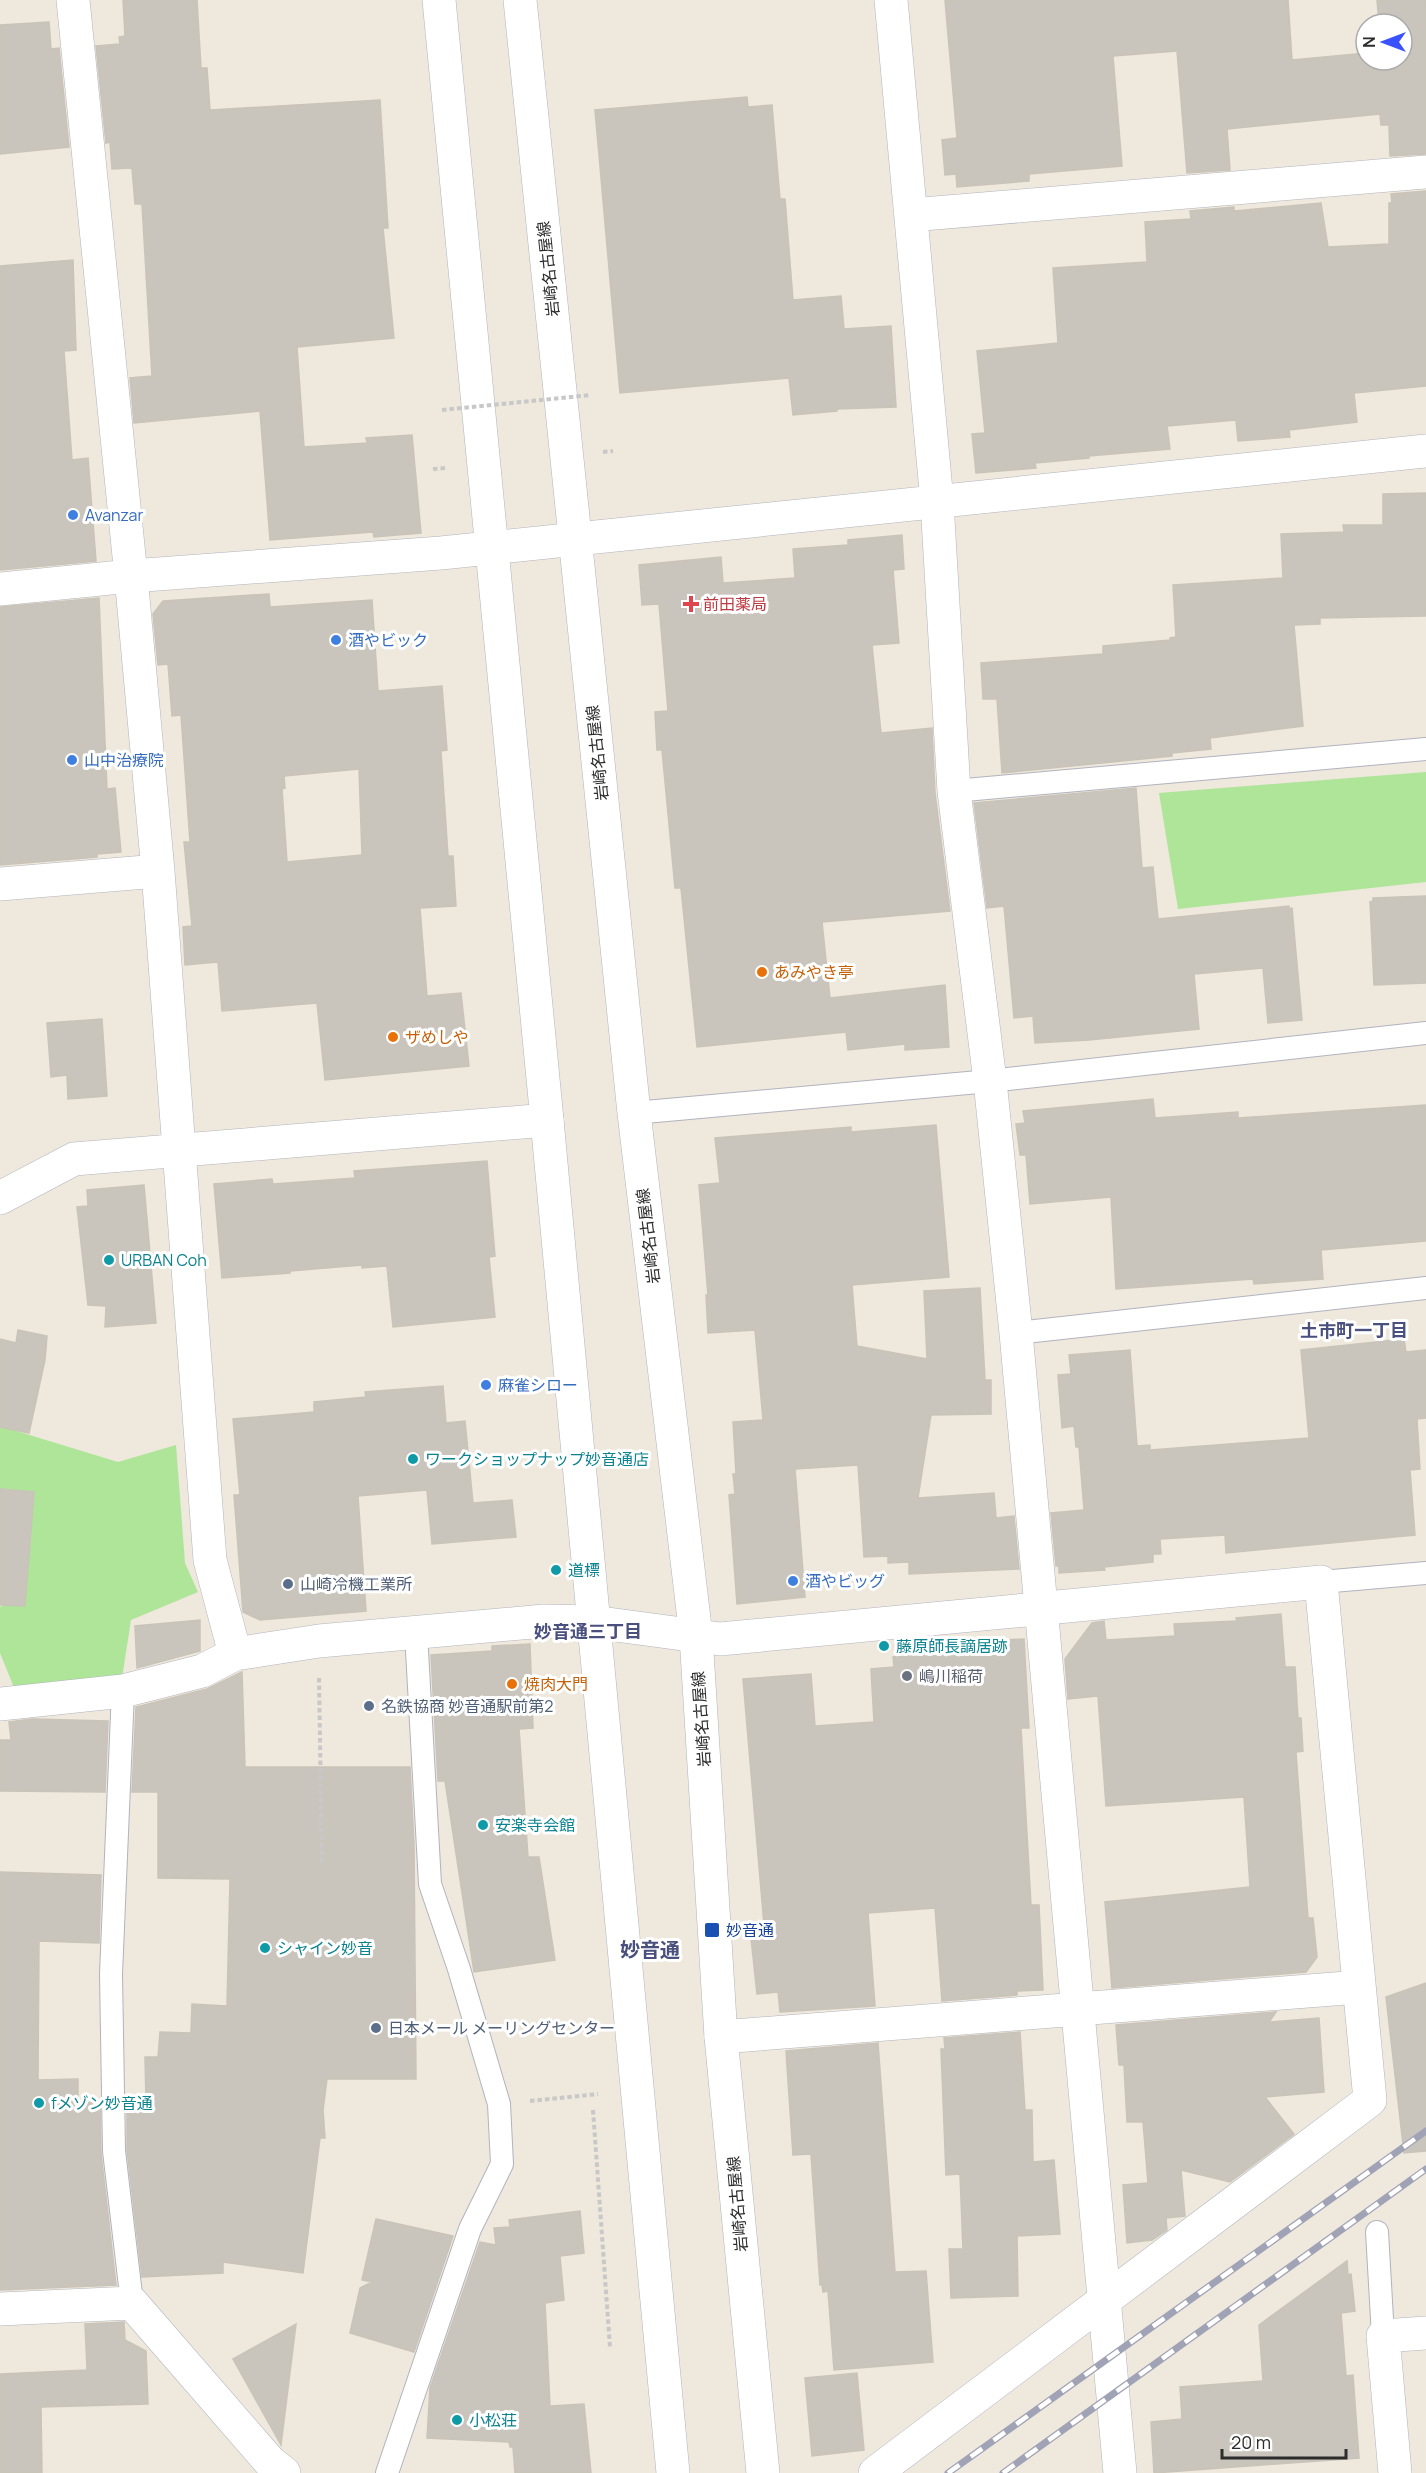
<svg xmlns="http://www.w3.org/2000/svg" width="1426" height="2473" font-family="Manrope,'Noto Sans JP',sans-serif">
  <rect width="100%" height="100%" fill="#eee8dd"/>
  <path fill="#aee599" d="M 1426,772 L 1426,882 L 1178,909 L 1159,793 Z
    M 0,1426 L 118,1462 L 176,1445 L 185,1563 L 198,1592 L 131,1620 L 122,1678 L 15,1690 L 0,1653 L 0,1607 L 7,1604 L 0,1511 Z"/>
  <path fill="#c9c5bd" stroke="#c9c4b7" stroke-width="1.5" fill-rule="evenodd" d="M 123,0 L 197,0 L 201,68 L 207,68 L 210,110 L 380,100 L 388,228 L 383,228 L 394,338 L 297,347 L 304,447 L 367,443 L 366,438 L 412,435 L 421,533 L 374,537 L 373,532 L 270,540 L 260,411 L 134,423 L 130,378 L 152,376 L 142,204 L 135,204 L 132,168 L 112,169 L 110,142 L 106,143 L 96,46 L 120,44 L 119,37 L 125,36 Z
    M 945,0 L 1288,0 L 1292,60 L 1366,53 L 1366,60 L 1402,60 L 1402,24 L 1379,24 L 1377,0 L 1426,0 L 1426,154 L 1390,156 L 1389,125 L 1381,125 L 1380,114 L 1227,129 L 1230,170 L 1187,173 L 1177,51 L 1113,56 L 1122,166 L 1029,174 L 1029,181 L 957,187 L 956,174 L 945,175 L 942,140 L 957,138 Z
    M 49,22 L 51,49 L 59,48 L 69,147 L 0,154 L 0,25 Z
    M 747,97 L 748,107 L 772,105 L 780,199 L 785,199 L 793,300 L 841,296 L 844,329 L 891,326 L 896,407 L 837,409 L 837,411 L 793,415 L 789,378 L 620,393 L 595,110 Z
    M 1426,191 L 1426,386 L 1354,393 L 1357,422 L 1289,430 L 1290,437 L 1238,441 L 1236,420 L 1167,426 L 1170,449 L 1089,456 L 1089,458 L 1035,463 L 1036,468 L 976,473 L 972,434 L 985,433 L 977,351 L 1058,343 L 1053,268 L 1147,262 L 1145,222 L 1191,219 L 1190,211 L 1234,207 L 1234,211 L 1321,203 L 1328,247 L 1389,244 L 1389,203 L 1392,203 L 1391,194 Z
    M 73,260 L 76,350 L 64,351 L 72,460 L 88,458 L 96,561 L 0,570 L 0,266 Z
    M 1426,493 L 1426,616 L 1320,618 L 1320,624 L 1294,625 L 1303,726 L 1210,738 L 1211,749 L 1172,753 L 1172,756 L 1002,773 L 997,699 L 983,699 L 981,663 L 1103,654 L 1103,646 L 1170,640 L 1170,638 L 1176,637 L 1173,585 L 1283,578 L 1281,534 L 1344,532 L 1343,525 L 1383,525 L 1383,494 Z
    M 902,535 L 904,569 L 893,570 L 899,643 L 872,645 L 881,733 L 932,728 L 935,793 L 950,911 L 822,922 L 830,998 L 945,985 L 949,1047 L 905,1050 L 905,1044 L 848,1050 L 846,1032 L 697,1047 L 681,888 L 675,888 L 662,750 L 657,750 L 655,712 L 668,711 L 659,604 L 642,605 L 639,565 L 721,557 L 723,583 L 795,578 L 793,549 L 848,545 L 848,540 Z
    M 269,594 L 270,607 L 372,600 L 378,691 L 442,686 L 447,750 L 441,751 L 448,856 L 453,856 L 456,906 L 420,908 L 427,996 L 461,993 L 469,1066 L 325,1080 L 317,1003 L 222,1011 L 218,962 L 185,965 L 183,927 L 192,926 L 184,842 L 190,842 L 181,715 L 172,716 L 168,664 L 158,665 L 153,614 L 163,601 ZM 359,769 L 362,855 L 287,862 L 282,789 L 285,788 L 284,776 Z
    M 99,598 L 107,789 L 115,788 L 121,852 L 97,854 L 97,857 L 0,865 L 0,607 Z
    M 1136,788 L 1142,868 L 1153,867 L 1158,919 L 1289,906 L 1289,909 L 1292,908 L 1302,1020 L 1268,1023 L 1263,968 L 1194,974 L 1199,1029 L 1089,1040 L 1035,1043 L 1033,1016 L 1014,1018 L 1004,906 L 987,908 L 974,803 Z
    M 1426,896 L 1426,983 L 1374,985 L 1370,902 L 1373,901 L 1373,898 Z
    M 102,1019 L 107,1096 L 68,1099 L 67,1075 L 51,1077 L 47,1023 Z
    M 1153,1099 L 1155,1118 L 1238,1112 L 1238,1118 L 1426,1105 L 1426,1241 L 1321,1250 L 1323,1279 L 1254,1284 L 1253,1279 L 1116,1289 L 1111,1197 L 1030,1204 L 1026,1155 L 1020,1155 L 1016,1124 L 1025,1123 L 1023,1111 Z
    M 936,1125 L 949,1277 L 852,1285 L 857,1346 L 927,1359 L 924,1291 L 980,1288 L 985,1380 L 991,1380 L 991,1414 L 931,1415 L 918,1498 L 994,1493 L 996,1518 L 1014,1516 L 1019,1569 L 909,1574 L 909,1562 L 888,1563 L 888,1556 L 864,1557 L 858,1465 L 795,1469 L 805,1597 L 737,1604 L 729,1495 L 735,1494 L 733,1474 L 736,1474 L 733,1422 L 763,1420 L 755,1330 L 708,1333 L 706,1295 L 708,1295 L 699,1185 L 720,1183 L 715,1138 L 851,1127 L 851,1132 Z
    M 487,1161 L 495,1256 L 489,1257 L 495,1317 L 393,1327 L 387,1266 L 362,1268 L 362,1265 L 290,1271 L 290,1273 L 222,1278 L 214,1184 L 272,1179 L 273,1184 L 355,1178 L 354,1171 Z
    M 144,1185 L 156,1323 L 105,1327 L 106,1306 L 88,1305 L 77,1207 L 88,1206 L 87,1190 Z
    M 18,1330 L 47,1336 L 45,1360 L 29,1433 L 0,1427 L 0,1339 L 16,1343 Z
    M 1404,1339 L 1406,1352 L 1426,1350 L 1426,1418 L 1417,1419 L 1420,1469 L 1410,1470 L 1415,1535 L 1226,1553 L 1225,1535 L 1160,1539 L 1161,1554 L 1153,1554 L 1153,1562 L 1104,1567 L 1105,1570 L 1059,1573 L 1059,1566 L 1056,1566 L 1051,1513 L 1084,1510 L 1079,1447 L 1076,1447 L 1074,1426 L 1062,1428 L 1058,1375 L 1071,1374 L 1069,1355 L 1130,1350 L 1137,1446 L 1150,1445 L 1150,1450 L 1309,1438 L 1301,1350 Z
    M 443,1386 L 446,1423 L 465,1421 L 473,1503 L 512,1500 L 516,1537 L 432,1544 L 427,1490 L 358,1496 L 366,1611 L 260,1620 L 243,1612 L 234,1495 L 240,1495 L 233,1419 L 314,1412 L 314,1402 L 366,1397 L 365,1392 Z
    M 0,1489 L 34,1492 L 25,1606 L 0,1605 Z
    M 1281,1614 L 1285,1667 L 1295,1667 L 1298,1718 L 1301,1718 L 1303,1751 L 1296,1752 L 1308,1918 L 1313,1918 L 1317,1957 L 1306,1972 L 1112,1988 L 1105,1902 L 1250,1887 L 1244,1797 L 1106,1806 L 1098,1696 L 1068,1699 L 1065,1659 L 1092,1623 L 1104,1621 L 1106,1640 L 1175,1636 L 1174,1624 L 1237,1621 L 1236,1618 Z
    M 200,1620 L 200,1651 L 137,1668 L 135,1626 Z
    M 961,1639 L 961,1642 L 1024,1639 L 1029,1728 L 1021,1728 L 1031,1905 L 1039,1905 L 1043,1990 L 1017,1991 L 1017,1995 L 942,2001 L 935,1908 L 868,1913 L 875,2006 L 780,2012 L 778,1992 L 757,1994 L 751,1938 L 765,1937 L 743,1679 L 811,1674 L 815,1726 L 874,1722 L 871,1669 L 894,1667 L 893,1657 L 920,1655 L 920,1641 Z
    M 530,1644 L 533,1728 L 519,1729 L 528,1857 L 539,1857 L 555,1960 L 474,1972 L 445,1781 L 438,1781 L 431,1655 L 492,1651 L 492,1646 Z
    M 242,1672 L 245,1767 L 410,1767 L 414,1845 L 416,2079 L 327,2079 L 323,2110 L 325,2138 L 320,2138 L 303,2273 L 223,2262 L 223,2273 L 142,2277 L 127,2150 L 127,2101 L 146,2100 L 145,2057 L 158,2057 L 160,2032 L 191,2033 L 192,2004 L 227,2006 L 230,1879 L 158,1878 L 158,1792 L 132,1792 L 136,1707 L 207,1689 Z
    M 32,1719 L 108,1721 L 105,1792 L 0,1791 L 0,1740 L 11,1740 L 9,1722 Z
    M 0,1872 L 101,1875 L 99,1943 L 39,1941 L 38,2080 L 78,2079 L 78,2103 L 100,2102 L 101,2153 L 116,2285 L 0,2290 Z
    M 1426,1983 L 1426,2151 L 1404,2153 L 1386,1997 Z
    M 1276,2012 L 1269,2022 L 1319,2018 L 1324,2092 L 1265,2097 L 1294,2134 L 1230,2182 L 1181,2170 L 1185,2216 L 1166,2218 L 1167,2230 L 1152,2240 L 1127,2243 L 1123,2185 L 1148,2183 L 1143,2122 L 1127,2122 L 1124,2065 L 1119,2065 L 1116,2025 Z
    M 1020,2032 L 1025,2110 L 1032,2110 L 1033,2162 L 1054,2160 L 1060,2234 L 1017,2236 L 1018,2296 L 951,2298 L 949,2249 L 963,2249 L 960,2174 L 946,2175 L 941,2049 L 945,2049 L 944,2038 Z
    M 878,2043 L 895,2272 L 926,2271 L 933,2362 L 834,2370 L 828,2291 L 823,2292 L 822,2285 L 820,2285 L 811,2154 L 793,2155 L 786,2051 Z
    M 580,2211 L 584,2253 L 560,2256 L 564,2300 L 545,2303 L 550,2406 L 584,2404 L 591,2473 L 515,2473 L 513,2447 L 510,2447 L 509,2442 L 427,2438 L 430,2388 L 480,2242 L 496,2245 L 494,2228 L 510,2227 L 509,2220 Z
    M 376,2219 L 453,2236 L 414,2352 L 350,2333 L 360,2288 L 372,2282 L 362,2280 Z
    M 1347,2261 L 1348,2275 L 1351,2274 L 1355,2311 L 1341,2313 L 1346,2376 L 1353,2375 L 1359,2458 L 1154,2473 L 1151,2422 L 1182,2419 L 1180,2387 L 1263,2381 L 1259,2325 Z
    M 124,2322 L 125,2340 L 146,2351 L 148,2404 L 41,2407 L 42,2473 L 0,2473 L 0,2374 L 87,2370 L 85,2324 Z
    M 296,2324 L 281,2445 L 233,2359 Z
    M 857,2373 L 864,2450 L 812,2456 L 805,2378 Z"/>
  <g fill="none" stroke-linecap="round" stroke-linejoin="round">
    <defs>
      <path id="lane" d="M 954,791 L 1426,749
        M 634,1113 L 990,1081 L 1426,1033
        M 1016,1333 L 1426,1288
        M 1321,1582 L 1426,1573
        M 123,1691 L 111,1974 L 114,2151 L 132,2303
        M 1377,2232 L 1383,2336
        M 387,2473 L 470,2229 L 502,2164 L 499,2104 L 459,1969 L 430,1884 L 416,1633"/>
      <path id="street" d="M 73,0 L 131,576 L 158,871 L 210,1560 L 235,1654
        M 891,0 L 937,502 L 954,791 L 990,1081 L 1016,1333 L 1120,2473
        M 911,215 L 1426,172
        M 0,589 L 131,576 L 441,553 L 1426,451
        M 0,884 L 158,871
        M 0,1198 L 74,1159 L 547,1120
        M 0,1704 L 123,1691 L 202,1671 L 235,1654 L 319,1641 L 544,1621 L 593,1622 L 720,1639 L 1321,1582 L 1370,2100 L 875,2473
        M 721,2037 L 1359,1987
        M 0,2309 L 132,2303 L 270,2462 L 284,2473
        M 1395,2473 L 1383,2336 L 1426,2333"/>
      <path id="secondary" d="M 439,0 L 547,1120 L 673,2473
        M 520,0 L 634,1113 L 696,1636 L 721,2037 L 763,2473"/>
    </defs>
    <use href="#lane" stroke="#b2b3bf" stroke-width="24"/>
    <use href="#street" stroke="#b2b3bf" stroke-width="34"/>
    <use href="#secondary" stroke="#b2b3bf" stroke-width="34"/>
    <path stroke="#c8c8c8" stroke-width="4" stroke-dasharray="4.5 3" stroke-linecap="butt" d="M 603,452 L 613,451
      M 433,469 L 445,468
      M 319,1678 L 322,1864
      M 530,2101 L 598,2094
      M 593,2110 L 610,2347"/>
    <use href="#lane" stroke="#fff" stroke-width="22"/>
    <use href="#street" stroke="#fff" stroke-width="33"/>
    <use href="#secondary" stroke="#fff" stroke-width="33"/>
    <defs>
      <path id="rail" d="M 948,2473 L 1426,2131
        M 1003,2473 L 1426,2169"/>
    </defs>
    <use href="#rail" stroke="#a0a2b6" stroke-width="7"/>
    <use href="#rail" stroke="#fff" stroke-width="4.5" stroke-dasharray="14" stroke-linecap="butt"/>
    <path stroke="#c8c8c8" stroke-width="4" stroke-dasharray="4.5 3" stroke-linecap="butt" d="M 442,410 L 591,395"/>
  </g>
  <g fill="#3f7fe0" stroke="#fff" stroke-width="2">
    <circle cx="73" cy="515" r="6"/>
    <circle cx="336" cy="640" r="6"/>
    <circle cx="72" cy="760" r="6"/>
    <circle cx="486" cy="1385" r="6"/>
    <circle cx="793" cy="1581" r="6"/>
  </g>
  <path fill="#e0444e" stroke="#fff" stroke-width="2" d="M688 595h6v6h6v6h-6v6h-6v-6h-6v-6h6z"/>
  <g fill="#e8710a" stroke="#fff" stroke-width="2">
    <circle cx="762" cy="972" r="6"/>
    <circle cx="393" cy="1037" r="6"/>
    <circle cx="512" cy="1684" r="6"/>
  </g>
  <g fill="#0f9aa8" stroke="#fff" stroke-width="2">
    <circle cx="109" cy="1260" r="6"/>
    <circle cx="413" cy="1459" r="6"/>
    <circle cx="556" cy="1570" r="6"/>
    <circle cx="884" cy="1646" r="6"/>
    <circle cx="483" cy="1825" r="6"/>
    <circle cx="265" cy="1948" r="6"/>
    <circle cx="39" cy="2103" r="6"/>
    <circle cx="457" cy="2420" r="6"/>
  </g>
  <g fill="#5c6f8a" stroke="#fff" stroke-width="2">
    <circle cx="288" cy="1584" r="6"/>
    <circle cx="369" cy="1706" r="6"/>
    <circle cx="376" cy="2028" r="6"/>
  </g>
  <circle fill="#6b7280" stroke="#fff" stroke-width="2" cx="907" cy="1676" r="6"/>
  <rect fill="#1a4fb4" stroke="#fff" stroke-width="2" x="704" y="1922" width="16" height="16" rx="3"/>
  <g text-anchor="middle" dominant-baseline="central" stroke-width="6" stroke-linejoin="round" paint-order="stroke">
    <g font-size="16" fill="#2c2c2c" stroke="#fff">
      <text transform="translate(548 269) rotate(-96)">岩崎名古屋線</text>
      <text transform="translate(597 753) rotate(-96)">岩崎名古屋線</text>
      <text transform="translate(648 1236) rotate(-97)">岩崎名古屋線</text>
      <text transform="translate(701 1719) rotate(-94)">岩崎名古屋線</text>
      <text transform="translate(737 2204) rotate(-95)">岩崎名古屋線</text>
    </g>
    <g font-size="16" fill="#366cbe" stroke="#fff" text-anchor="start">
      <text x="85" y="515">Avanzar</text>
      <text x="348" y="640">酒やビック</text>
      <text x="84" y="760">山中治療院</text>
      <text x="498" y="1385">麻雀シロー</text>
      <text x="805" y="1581">酒やビッグ</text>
    </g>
    <g font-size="16" fill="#be3a42" stroke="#fff" text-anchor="start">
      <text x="703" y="604">前田薬局</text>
    </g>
    <g font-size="16" fill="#c56008" stroke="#fff" text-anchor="start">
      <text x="774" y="972">あみやき亭</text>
      <text x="405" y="1037">ザめしや</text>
      <text x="524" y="1684">焼肉大門</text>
    </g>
    <g font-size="16" fill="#0d838f" stroke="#fff" text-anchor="start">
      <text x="121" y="1260">URBAN Coh</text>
      <text x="425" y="1459">ワークショップナップ妙音通店</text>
      <text x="568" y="1570">道標</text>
      <text x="896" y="1646">藤原師長謫居跡</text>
      <text x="495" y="1825">安楽寺会館</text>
      <text x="277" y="1948">シャイン妙音</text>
      <text x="51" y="2103">fメゾン妙音通</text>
      <text x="469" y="2420">小松荘</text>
    </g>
    <g font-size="16" fill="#4e5e75" stroke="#fff" text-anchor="start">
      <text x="300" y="1584">山崎冷機工業所</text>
      <text x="381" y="1706">名鉄協商 妙音通駅前第2</text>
      <text x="388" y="2028">日本メール メーリングセンター</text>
    </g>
    <g font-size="16" fill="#5b616d" stroke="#fff" text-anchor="start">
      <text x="919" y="1676">嶋川稲荷</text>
    </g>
    <g font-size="16" fill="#164399" stroke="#fff" text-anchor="start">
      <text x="726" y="1930">妙音通</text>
    </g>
    <g font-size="18" font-weight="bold" fill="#4a507e" stroke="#fff">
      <text x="1354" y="1330">土市町一丁目</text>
      <text x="588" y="1631">妙音通三丁目</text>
    </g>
    <g font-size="20" font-weight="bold" fill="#4a507e" stroke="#fff">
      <text x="650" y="1949">妙音通</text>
    </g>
  </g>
  <g transform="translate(1384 42) rotate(270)"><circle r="28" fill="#ffffff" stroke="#ababab" stroke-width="1.5"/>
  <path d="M0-4.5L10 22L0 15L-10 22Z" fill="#3951ff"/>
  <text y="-9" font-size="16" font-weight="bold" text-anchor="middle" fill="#2c2c2c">N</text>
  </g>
  <path d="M1222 2449v9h124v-9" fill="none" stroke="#2c2c2c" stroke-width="3"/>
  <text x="1231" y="2449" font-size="18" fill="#2c2c2c" stroke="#ffffff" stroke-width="4.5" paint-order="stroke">20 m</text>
</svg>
